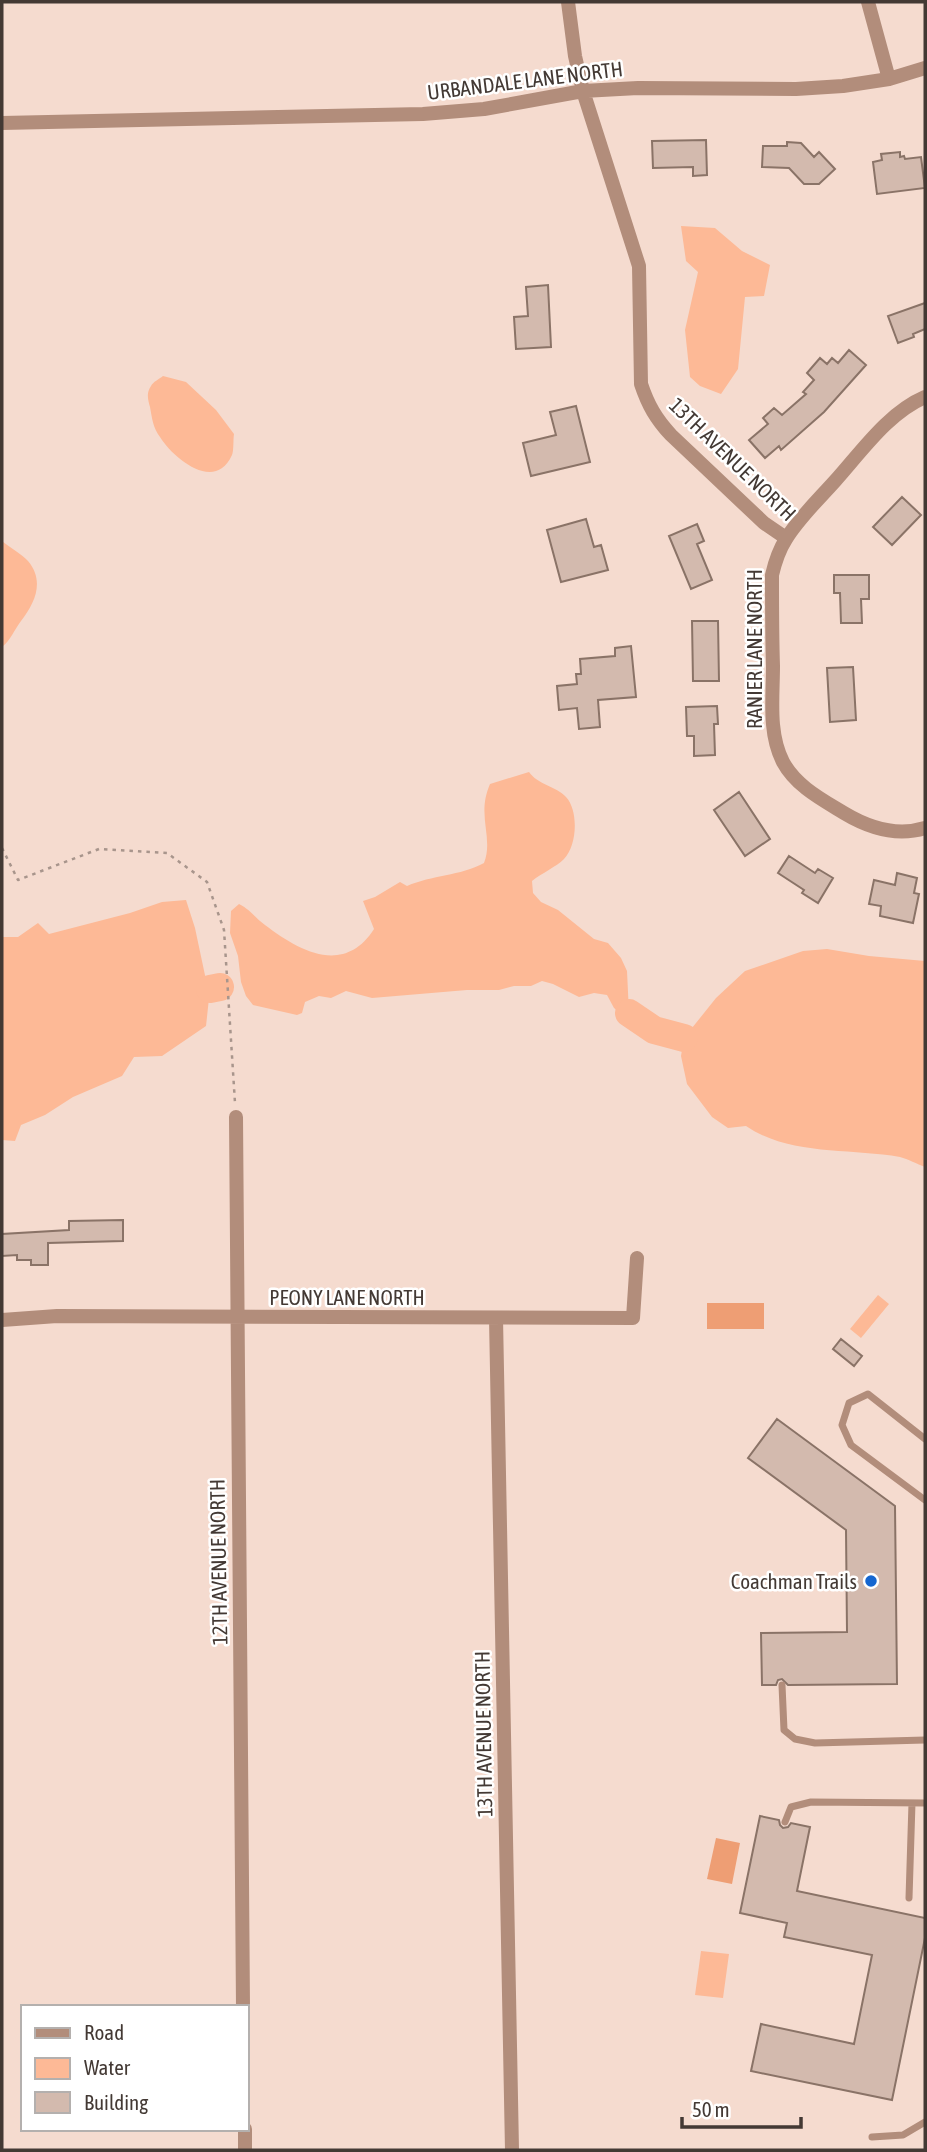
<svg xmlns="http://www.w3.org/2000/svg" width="927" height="2152" font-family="'Asap Condensed',sans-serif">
  <rect width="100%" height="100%" fill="#f5dbcf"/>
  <path fill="#ee9e74" d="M 707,1303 L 764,1303 L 764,1329 L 707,1329 Z
    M 716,1838 L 740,1843 L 732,1884 L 707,1879 Z"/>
  <path fill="#fdb996" d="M 681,226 L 715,228 L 742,251 L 770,265 L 764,296 L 745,297 L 738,369 L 721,394 L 700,386 L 690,377 L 685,330 L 698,272 L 686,261 Z
    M 163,376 L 186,382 L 216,410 L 234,434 C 233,440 234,450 232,455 C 215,493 173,458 160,437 C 153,428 152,418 150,407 C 148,400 146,393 151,386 C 153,382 159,379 163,376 Z
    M 2,541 C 10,548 22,554 28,561 C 45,581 35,603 21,621 C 14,630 11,640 2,647 Z
    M 529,772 C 538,785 556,786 566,797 C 579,811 577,846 564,859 C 556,867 542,873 532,881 L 533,893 L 541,902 L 558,910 L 594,939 L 608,943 L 621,958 L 627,971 L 629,1013 L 623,1015 L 614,1008 L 607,995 L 594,993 L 579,997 L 553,984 L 542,981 L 531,986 L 514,986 L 499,990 L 467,990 L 372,998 L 346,991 L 331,998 L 319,996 L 305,1002 L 302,1013 L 297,1015 L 253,1005 L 246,996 L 241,982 L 238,956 L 230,933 L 231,911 L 239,904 C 251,910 255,918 265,925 C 299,951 344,976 374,929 L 363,901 L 375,897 L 400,882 L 407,886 C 432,875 460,876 484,863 C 494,837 476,816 490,784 Z
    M 186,900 L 195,928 L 206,980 L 210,989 L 206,1026 L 162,1056 L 134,1057 L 122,1076 L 73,1097 L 45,1115 L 21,1125 L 15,1141 L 2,1140 L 2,937 L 18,937 L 38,923 L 49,934 L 130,913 L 162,902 Z
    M 827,949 L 869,956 L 925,961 L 925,1167 C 917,1164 908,1159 900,1157 C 849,1148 790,1156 746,1126 L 728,1128 L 712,1117 L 687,1084 L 681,1056 L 684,1038 L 716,998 L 745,971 L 803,951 Z
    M 878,1295 L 889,1304 L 861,1338 L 850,1329 Z
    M 701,1951 L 729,1954 L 723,1998 L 695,1995 Z"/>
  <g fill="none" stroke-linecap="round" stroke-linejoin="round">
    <path stroke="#fdb996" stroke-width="28" d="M 210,989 L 220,987
      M 629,1013 L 654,1030 L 684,1038"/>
  </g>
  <path fill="#d3baae" stroke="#8a7367" stroke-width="2" d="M 706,140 L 707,175 L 693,176 L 693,167 L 653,168 L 652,141 Z
    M 787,142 L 801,143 L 814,157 L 819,152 L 835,169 L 819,184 L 804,184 L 789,168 L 762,167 L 763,146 L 787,146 Z
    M 900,152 L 900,157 L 904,156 L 905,159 L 921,157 L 925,188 L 877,194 L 873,162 L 882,160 L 881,154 Z
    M 548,285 L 551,347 L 516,349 L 514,317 L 528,316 L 526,287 Z
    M 925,303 L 925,329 L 913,334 L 914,337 L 898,343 L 888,316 Z
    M 849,350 L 866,365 L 824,412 L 781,450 L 779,446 L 765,458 L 749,440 L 768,424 L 763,418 L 774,408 L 782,415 L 806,394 L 803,392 L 814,380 L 807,373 L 820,358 L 827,364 L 832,358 L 838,363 Z
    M 576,406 L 590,462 L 531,476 L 523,443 L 556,435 L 550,412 Z
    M 902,497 L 921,515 L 892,545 L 873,527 Z
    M 586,519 L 594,547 L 601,545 L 608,570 L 561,582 L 547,530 Z
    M 697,524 L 704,541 L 697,544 L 712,580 L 691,589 L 669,536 Z
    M 834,575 L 869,575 L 869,599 L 861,599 L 862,623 L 841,623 L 840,593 L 834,593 Z
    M 692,621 L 718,621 L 719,681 L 693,681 Z
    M 631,646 L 636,697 L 598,700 L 600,727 L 579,729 L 577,708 L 559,710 L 557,686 L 577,684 L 576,674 L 581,674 L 580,659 L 615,656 L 615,648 Z
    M 853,667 L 856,720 L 830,722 L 827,668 Z
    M 717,706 L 718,724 L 714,724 L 715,755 L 694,756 L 694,736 L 687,736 L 686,707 Z
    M 739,792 L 770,839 L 745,856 L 714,810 Z
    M 789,856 L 815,873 L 818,869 L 833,878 L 818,903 L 802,893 L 804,890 L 778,873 Z
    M 897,873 L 917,878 L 914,893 L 919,894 L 913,923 L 880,916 L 881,906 L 869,904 L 874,880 L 895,885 Z
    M 123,1220 L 123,1241 L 48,1243 L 48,1265 L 31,1265 L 31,1260 L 17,1260 L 17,1255 L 2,1256 L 2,1234 L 69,1230 L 69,1221 Z
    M 841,1339 L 862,1356 L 854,1366 L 833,1349 Z
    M 777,1419 L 895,1506 L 897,1684 L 788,1685 L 782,1679 L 778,1680 L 776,1685 L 762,1685 L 761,1633 L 847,1632 L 846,1530 L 748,1458 Z
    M 760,1816 L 779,1820 L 780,1825 L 783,1828 L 788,1827 L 791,1823 L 810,1827 L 797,1891 L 925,1918 L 925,1938 L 892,2100 L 751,2071 L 761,2024 L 854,2044 L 872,1955 L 784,1937 L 787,1923 L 740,1913 Z"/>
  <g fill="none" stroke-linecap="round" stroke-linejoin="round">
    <path stroke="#a8958c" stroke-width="2.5" stroke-dasharray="3.5 5" stroke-linecap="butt" d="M 2,848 L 18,880 L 99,849 L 167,853 L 207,882 L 224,930 L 235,1103"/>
    <path stroke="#b28d7b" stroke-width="7" d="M 925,1439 L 868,1394 L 849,1403 L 842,1425 L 851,1445 L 925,1500
      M 782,1685 L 784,1730 L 795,1739 L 815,1743 L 925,1740
      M 785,1822 L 791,1807 L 811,1802 L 925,1803
      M 909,1898 L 912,1803
      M 872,2137 L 903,2135 L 925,2122"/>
    <path stroke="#b28d7b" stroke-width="14" d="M 568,2 L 575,56 L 583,91 L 639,266 L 641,384 C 648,405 656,419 671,435 L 764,523 L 786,538
      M 868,2 L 889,79
      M 2,123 L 423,114 L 484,109 L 583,91 L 638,88 L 796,89 L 843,86 L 889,79 L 925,68
      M 925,397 C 888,413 862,451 835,481 C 818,500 799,518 786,539 C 779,550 775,562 772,575 C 772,605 772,636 773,666 C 773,697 768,733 783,762 C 796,786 821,799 844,813 C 869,828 896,837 925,828
      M 236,1117 L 243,2007
      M 496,1318 L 512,2150
      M 2,1320 L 57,1316 L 633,1318 L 637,1258
      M 245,2129 L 245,2150"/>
  </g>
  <circle fill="#1566d0" stroke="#fff" stroke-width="2.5" cx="871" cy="1581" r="7"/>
  <g text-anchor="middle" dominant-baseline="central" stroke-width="5" stroke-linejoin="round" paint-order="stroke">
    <g font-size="21" fill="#433934" stroke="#fff">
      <text transform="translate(525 80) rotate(-7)">URBANDALE LANE NORTH</text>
      <text transform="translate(733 459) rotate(44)">13TH AVENUE NORTH</text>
      <text transform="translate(754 649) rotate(-90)">RANIER LANE NORTH</text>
      <text x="347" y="1297">PEONY LANE NORTH</text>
      <text transform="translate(218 1562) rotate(-91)">12TH AVENUE NORTH</text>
      <text transform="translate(483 1734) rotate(-91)">13TH AVENUE NORTH</text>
    </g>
    <g font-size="21" fill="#433934" stroke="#fff" text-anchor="end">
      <text x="857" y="1581">Coachman Trails</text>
    </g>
  </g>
  <rect width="927" height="2152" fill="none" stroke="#433934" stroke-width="7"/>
  <rect x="21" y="2005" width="228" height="126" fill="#ffffff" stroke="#b4b0ae" stroke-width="2"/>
  <rect x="35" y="2028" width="35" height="10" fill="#b28d7b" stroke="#b4b0ae" stroke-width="2"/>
  <text x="84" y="2040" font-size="21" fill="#433934">Road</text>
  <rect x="35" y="2058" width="35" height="21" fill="#fdb996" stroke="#b4b0ae" stroke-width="2"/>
  <text x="84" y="2075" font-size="21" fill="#433934">Water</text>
  <rect x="35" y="2092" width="35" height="21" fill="#d3baae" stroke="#b4b0ae" stroke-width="2"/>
  <text x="84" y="2110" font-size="21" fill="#433934">Building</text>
  <path d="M682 2117v10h119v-10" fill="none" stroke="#433934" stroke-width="3.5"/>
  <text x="692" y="2117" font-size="21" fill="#433934" stroke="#ffffff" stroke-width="5" paint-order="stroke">50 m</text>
</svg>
